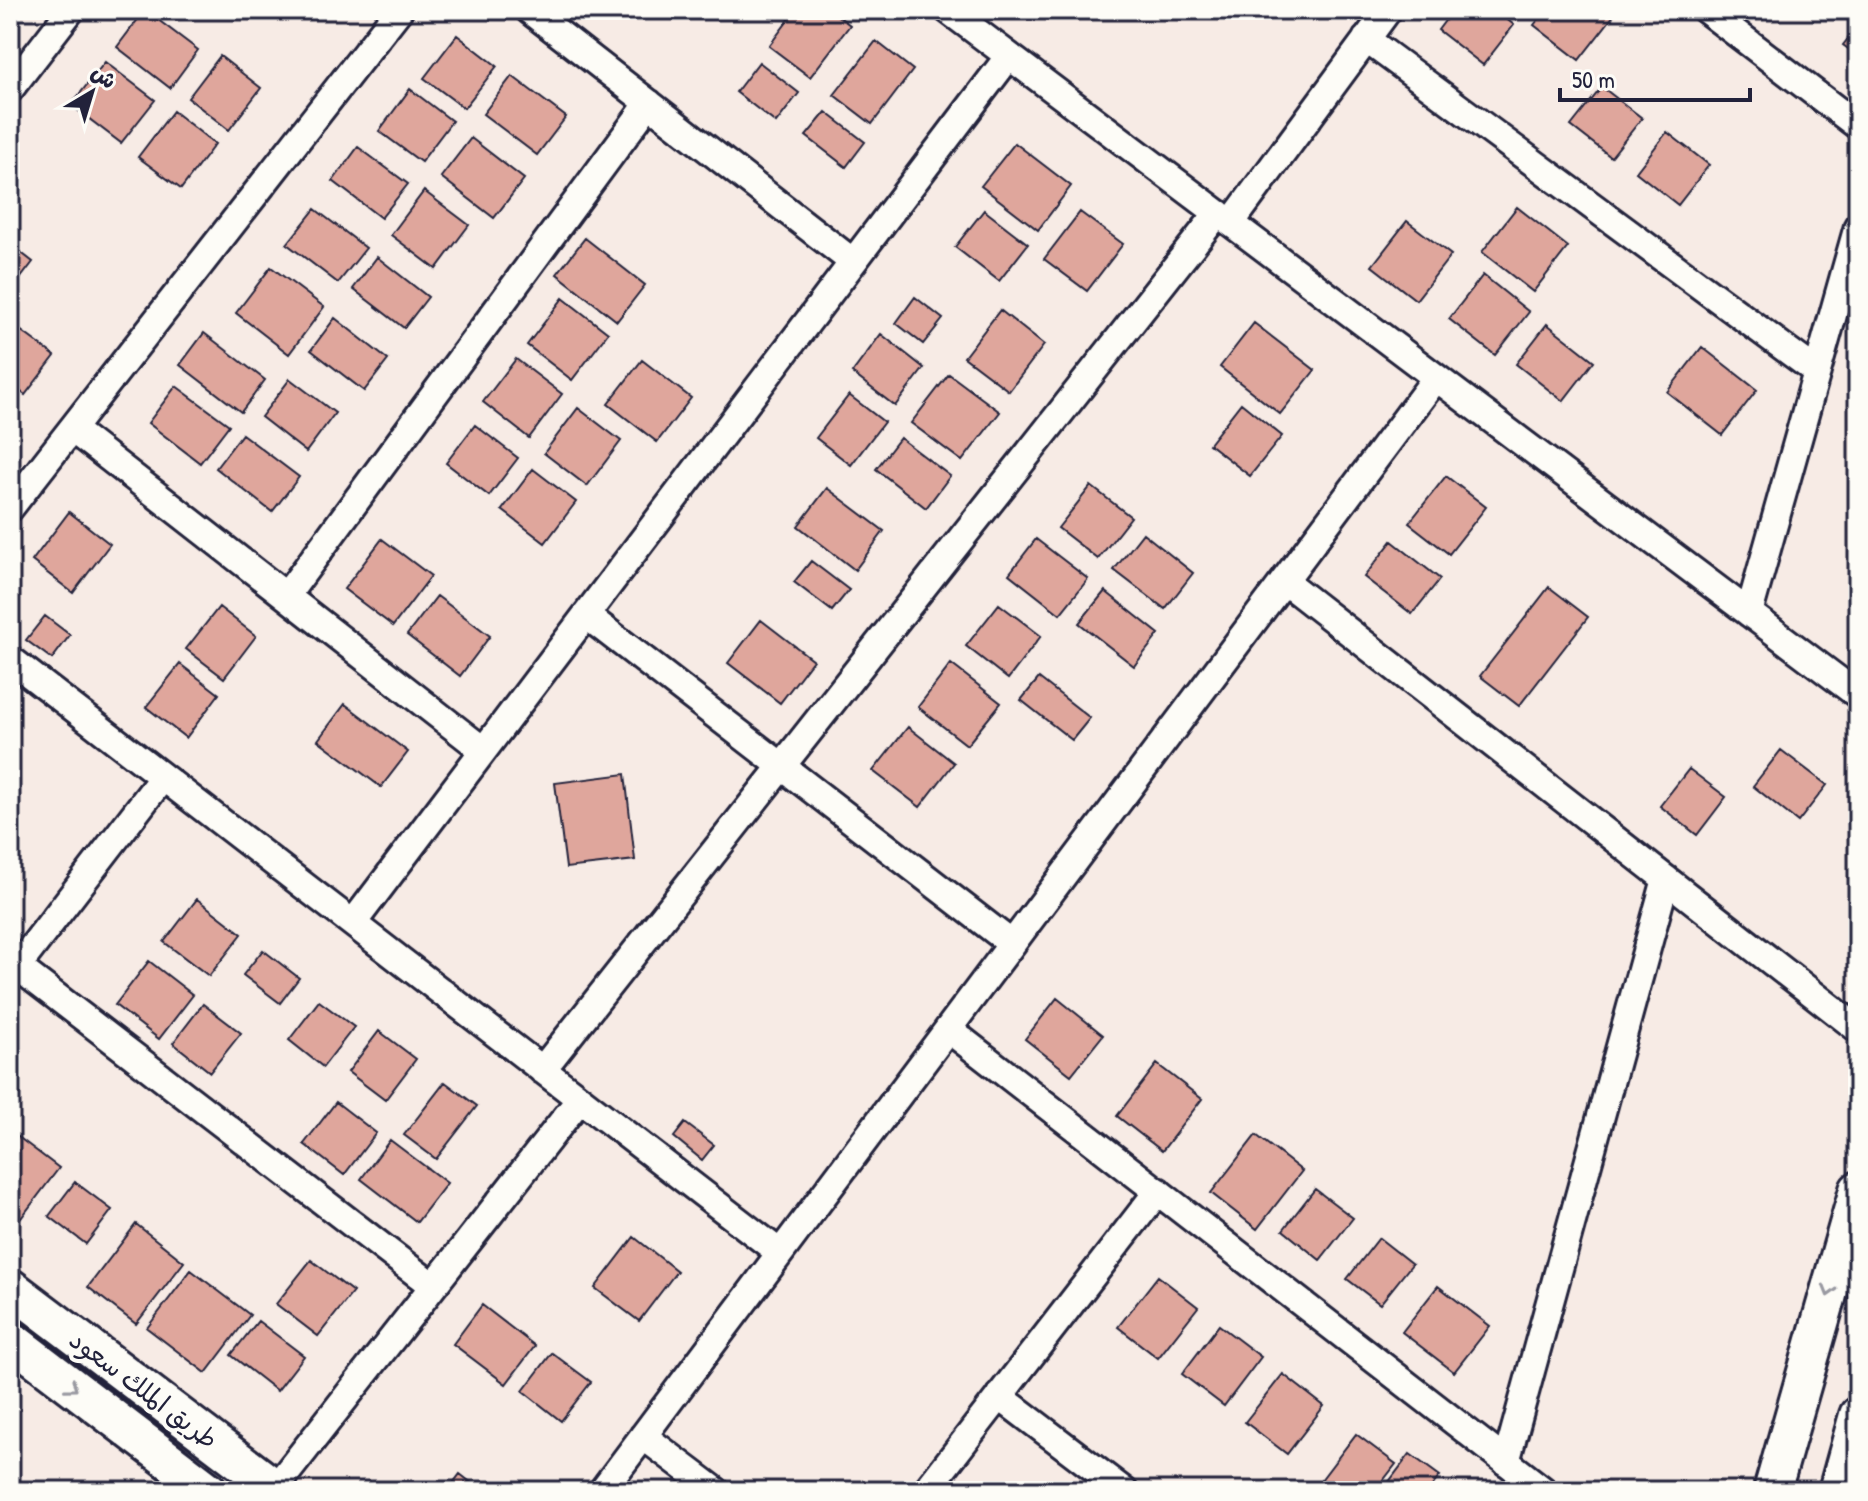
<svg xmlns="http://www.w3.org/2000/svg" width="1868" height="1501" font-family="'Patrick Hand','Playpen Sans Arabic',sans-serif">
  <rect width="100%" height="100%" fill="#f7ebe5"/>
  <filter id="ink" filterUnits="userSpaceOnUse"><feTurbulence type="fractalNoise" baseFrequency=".0125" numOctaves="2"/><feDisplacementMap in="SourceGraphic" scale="16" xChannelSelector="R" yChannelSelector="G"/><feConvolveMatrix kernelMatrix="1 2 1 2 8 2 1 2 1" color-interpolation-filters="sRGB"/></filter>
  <g filter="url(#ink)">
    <path fill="#dfa69c" stroke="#22223b" stroke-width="2" d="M 145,10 L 198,50 L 170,88 L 117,47 Z
      M 796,10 L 830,10 L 850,25 L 810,77 L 769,46 Z
      M 1453,10 L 1495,10 L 1514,25 L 1483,65 L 1438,30 Z
      M 1546,10 L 1618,10 L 1579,60 L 1534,25 Z
      M 1858,26 L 1858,56 L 1843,45 Z
      M 457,35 L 497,66 L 464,108 L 424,78 Z
      M 876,41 L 913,70 L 872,124 L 834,95 Z
      M 220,56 L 261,88 L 229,130 L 188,98 Z
      M 105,62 L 155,100 L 121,143 L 71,105 Z
      M 759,62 L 799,93 L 776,123 L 736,92 Z
      M 512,76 L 566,117 L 537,155 L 483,114 Z
      M 1602,87 L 1642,118 L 1611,157 L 1571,126 Z
      M 410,89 L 452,121 L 421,162 L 379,131 Z
      M 173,111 L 215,144 L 181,189 L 138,157 Z
      M 826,112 L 865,142 L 846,167 L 806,136 Z
      M 1667,132 L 1709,165 L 1678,205 L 1636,172 Z
      M 471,138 L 524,179 L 494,218 L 441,177 Z
      M 1015,143 L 1071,186 L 1038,230 L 981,186 Z
      M 358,147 L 408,184 L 381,218 L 333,181 Z
      M 424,191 L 469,225 L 436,269 L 391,235 Z
      M 1517,207 L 1568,247 L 1533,292 L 1482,252 Z
      M 315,209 L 366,248 L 338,283 L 287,244 Z
      M 984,210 L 1028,244 L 999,281 L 955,247 Z
      M 1080,212 L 1123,244 L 1087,291 L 1044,259 Z
      M 1407,221 L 1451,255 L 1416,300 L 1372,266 Z
      M 585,238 L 645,285 L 617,321 L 557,274 Z
      M 10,244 L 33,262 L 10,292 Z
      M 377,257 L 428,297 L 404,328 L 353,289 Z
      M 271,267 L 324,307 L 289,354 L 236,313 Z
      M 1483,275 L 1529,312 L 1495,355 L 1449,319 Z
      M 915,297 L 943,319 L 923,344 L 896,323 Z
      M 563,298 L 608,333 L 572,380 L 527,345 Z
      M 1000,310 L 1044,345 L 1009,391 L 964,357 Z
      M 335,318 L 388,360 L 364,391 L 311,350 Z
      M 1254,323 L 1315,370 L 1280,414 L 1220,367 Z
      M 12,324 L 55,356 L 25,395 L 10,383 L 10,326 Z
      M 1547,324 L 1594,361 L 1563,401 L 1516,364 Z
      M 204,333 L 265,380 L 241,412 L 180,365 Z
      M 881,334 L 924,368 L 895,406 L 852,373 Z
      M 1702,347 L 1757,390 L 1722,435 L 1667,392 Z
      M 516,359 L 562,394 L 529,438 L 483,402 Z
      M 642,360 L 691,398 L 657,442 L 608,404 Z
      M 949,374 L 1000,412 L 962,461 L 911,423 Z
      M 290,379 L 335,413 L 306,452 L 261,417 Z
      M 176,386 L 229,425 L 200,463 L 148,423 Z
      M 849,395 L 884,422 L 851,465 L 816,438 Z
      M 1241,403 L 1282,436 L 1250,476 L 1209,444 Z
      M 578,408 L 621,441 L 587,486 L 544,453 Z
      M 475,425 L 518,458 L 489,496 L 446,463 Z
      M 242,434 L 299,477 L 272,512 L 216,468 Z
      M 900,438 L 950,476 L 926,508 L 876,469 Z
      M 533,469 L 576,502 L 545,543 L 502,510 Z
      M 1446,476 L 1486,507 L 1449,554 L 1409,523 Z
      M 1091,486 L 1131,517 L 1098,559 L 1058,528 Z
      M 827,488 L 884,531 L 855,570 L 798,526 Z
      M 69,512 L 110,544 L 73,593 L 32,561 Z
      M 1143,533 L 1193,573 L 1165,609 L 1114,570 Z
      M 382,539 L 431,576 L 393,626 L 344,589 Z
      M 1036,539 L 1088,579 L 1060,614 L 1009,574 Z
      M 1392,541 L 1440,579 L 1412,614 L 1364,577 Z
      M 811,561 L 849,590 L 832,611 L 794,582 Z
      M 1549,587 L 1588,617 L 1519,706 L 1480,676 Z
      M 1105,591 L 1159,634 L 1134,666 L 1079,623 Z
      M 437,596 L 490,636 L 460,676 L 407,635 Z
      M 999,604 L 1041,636 L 1008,679 L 966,646 Z
      M 219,607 L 256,636 L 224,678 L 186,649 Z
      M 45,616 L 70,635 L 52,659 L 26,640 Z
      M 761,620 L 813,660 L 780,703 L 728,663 Z
      M 180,664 L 219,694 L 186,738 L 146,707 Z
      M 951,664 L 1001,703 L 967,745 L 918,707 Z
      M 1039,678 L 1090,718 L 1072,740 L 1021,700 Z
      M 345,704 L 408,752 L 381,787 L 318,740 Z
      M 908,727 L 954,763 L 920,807 L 873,771 Z
      M 1781,750 L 1827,785 L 1798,822 L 1753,786 Z
      M 1689,769 L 1726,797 L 1697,835 L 1660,806 Z
      M 625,774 L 635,860 L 566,868 L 555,783 Z
      M 197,899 L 242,934 L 209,976 L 164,942 Z
      M 263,950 L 299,978 L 280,1003 L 243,975 Z
      M 149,961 L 193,995 L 159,1039 L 115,1005 Z
      M 1057,998 L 1103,1035 L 1071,1075 L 1025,1039 Z
      M 319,1001 L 354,1027 L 323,1067 L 289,1040 Z
      M 203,1004 L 241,1033 L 210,1072 L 173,1043 Z
      M 379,1031 L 416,1059 L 385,1100 L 348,1072 Z
      M 1157,1064 L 1202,1099 L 1162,1151 L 1117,1116 Z
      M 445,1082 L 477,1106 L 436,1159 L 404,1135 Z
      M 336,1102 L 376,1133 L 344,1175 L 304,1144 Z
      M 685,1123 L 714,1145 L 702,1160 L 674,1137 Z
      M 13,1133 L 59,1168 L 18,1222 L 10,1216 L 10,1136 Z
      M 1256,1135 L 1302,1171 L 1257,1229 L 1211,1193 Z
      M 390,1140 L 447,1183 L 417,1222 L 361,1179 Z
      M 75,1182 L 112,1210 L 86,1244 L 49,1216 Z
      M 1315,1189 L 1353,1218 L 1320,1260 L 1283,1230 Z
      M 136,1224 L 184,1262 L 136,1324 L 88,1287 Z
      M 634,1237 L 677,1271 L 639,1321 L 595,1288 Z
      M 1379,1238 L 1412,1264 L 1380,1304 L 1347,1279 Z
      M 311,1260 L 353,1292 L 318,1336 L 276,1304 Z
      M 191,1270 L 250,1315 L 206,1373 L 147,1328 Z
      M 1158,1276 L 1198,1307 L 1158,1358 L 1118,1327 Z
      M 1438,1286 L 1490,1326 L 1454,1372 L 1402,1332 Z
      M 482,1305 L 535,1346 L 506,1384 L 453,1344 Z
      M 258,1321 L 304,1356 L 277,1391 L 231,1355 Z
      M 1219,1325 L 1261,1357 L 1224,1406 L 1182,1374 Z
      M 552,1353 L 591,1382 L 561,1421 L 523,1391 Z
      M 1283,1374 L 1324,1406 L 1287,1454 L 1245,1422 Z
      M 1356,1434 L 1396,1464 L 1375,1491 L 1334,1491 L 1321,1480 Z
      M 1410,1454 L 1440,1476 L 1428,1491 L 1382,1491 Z
      M 460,1474 L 482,1491 L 447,1491 Z"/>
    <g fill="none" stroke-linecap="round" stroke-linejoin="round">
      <defs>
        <path id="street" d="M 529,10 L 853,262
          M 948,10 L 1858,695
          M 1706,10 L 1858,126
          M 1366,39 L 1817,372
          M 10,89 L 71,10
          M 1231,223 L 1388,10
          M 72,429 L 483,750
          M 10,508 L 399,10
          M 1284,581 L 1858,1029
          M 286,596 L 649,103
          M 1749,613 L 1858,226
          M 586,615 L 1012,944
          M 10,659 L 780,1253
          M 353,923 L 1009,56
          M 10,961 L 433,1286
          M 10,976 L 163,777
          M 948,1029 L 1544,1491
          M 542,1070 L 1218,213
          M 999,1396 L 1124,1491
          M 643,1436 L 716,1491
          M 1506,1462 L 1666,879
          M 275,1488 L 580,1099
          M 602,1491 L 1436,378
          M 926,1491 L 1158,1191"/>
        <path id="secondary" d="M 10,1287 L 279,1491
          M 10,1339 L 209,1491
          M 1772,1491 L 1858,1190
          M 1837,1491 L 1858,1415"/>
      </defs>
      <use href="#street" stroke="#22223b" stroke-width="32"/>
      <use href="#secondary" stroke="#22223b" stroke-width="42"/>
      <use href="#street" stroke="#fdfcf7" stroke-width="26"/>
      <use href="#secondary" stroke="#fdfcf7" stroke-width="36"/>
    </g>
    <defs><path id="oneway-chevron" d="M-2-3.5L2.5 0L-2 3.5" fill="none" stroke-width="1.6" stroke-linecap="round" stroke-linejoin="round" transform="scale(2)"/></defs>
    <g stroke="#9a9aa2">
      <use href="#oneway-chevron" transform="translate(1829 1291) rotate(106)"/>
      <use href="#oneway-chevron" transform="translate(72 1387) rotate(37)"/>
    </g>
  </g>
  <g text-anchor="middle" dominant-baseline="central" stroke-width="8" stroke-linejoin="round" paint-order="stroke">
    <g font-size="26" fill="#22223b" stroke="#fdfcf7">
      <text transform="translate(144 1389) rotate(37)">طريق الملك سعود</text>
    </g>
  </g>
  <rect width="1868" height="1501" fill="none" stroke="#fdfcf7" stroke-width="40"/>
  <rect x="20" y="20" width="1828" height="1461" fill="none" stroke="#22223b" stroke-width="3" filter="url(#ink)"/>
  <g transform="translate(92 92) rotate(38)" stroke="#fdfcf7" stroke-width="6" paint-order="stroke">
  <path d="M0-6L14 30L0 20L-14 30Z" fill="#22223b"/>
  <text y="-12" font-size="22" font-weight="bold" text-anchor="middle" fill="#22223b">ش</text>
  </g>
  <path d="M1560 88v12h190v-12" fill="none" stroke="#22223b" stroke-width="4"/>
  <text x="1572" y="88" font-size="24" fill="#22223b" stroke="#fdfcf7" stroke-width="6" paint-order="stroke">50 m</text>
</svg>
